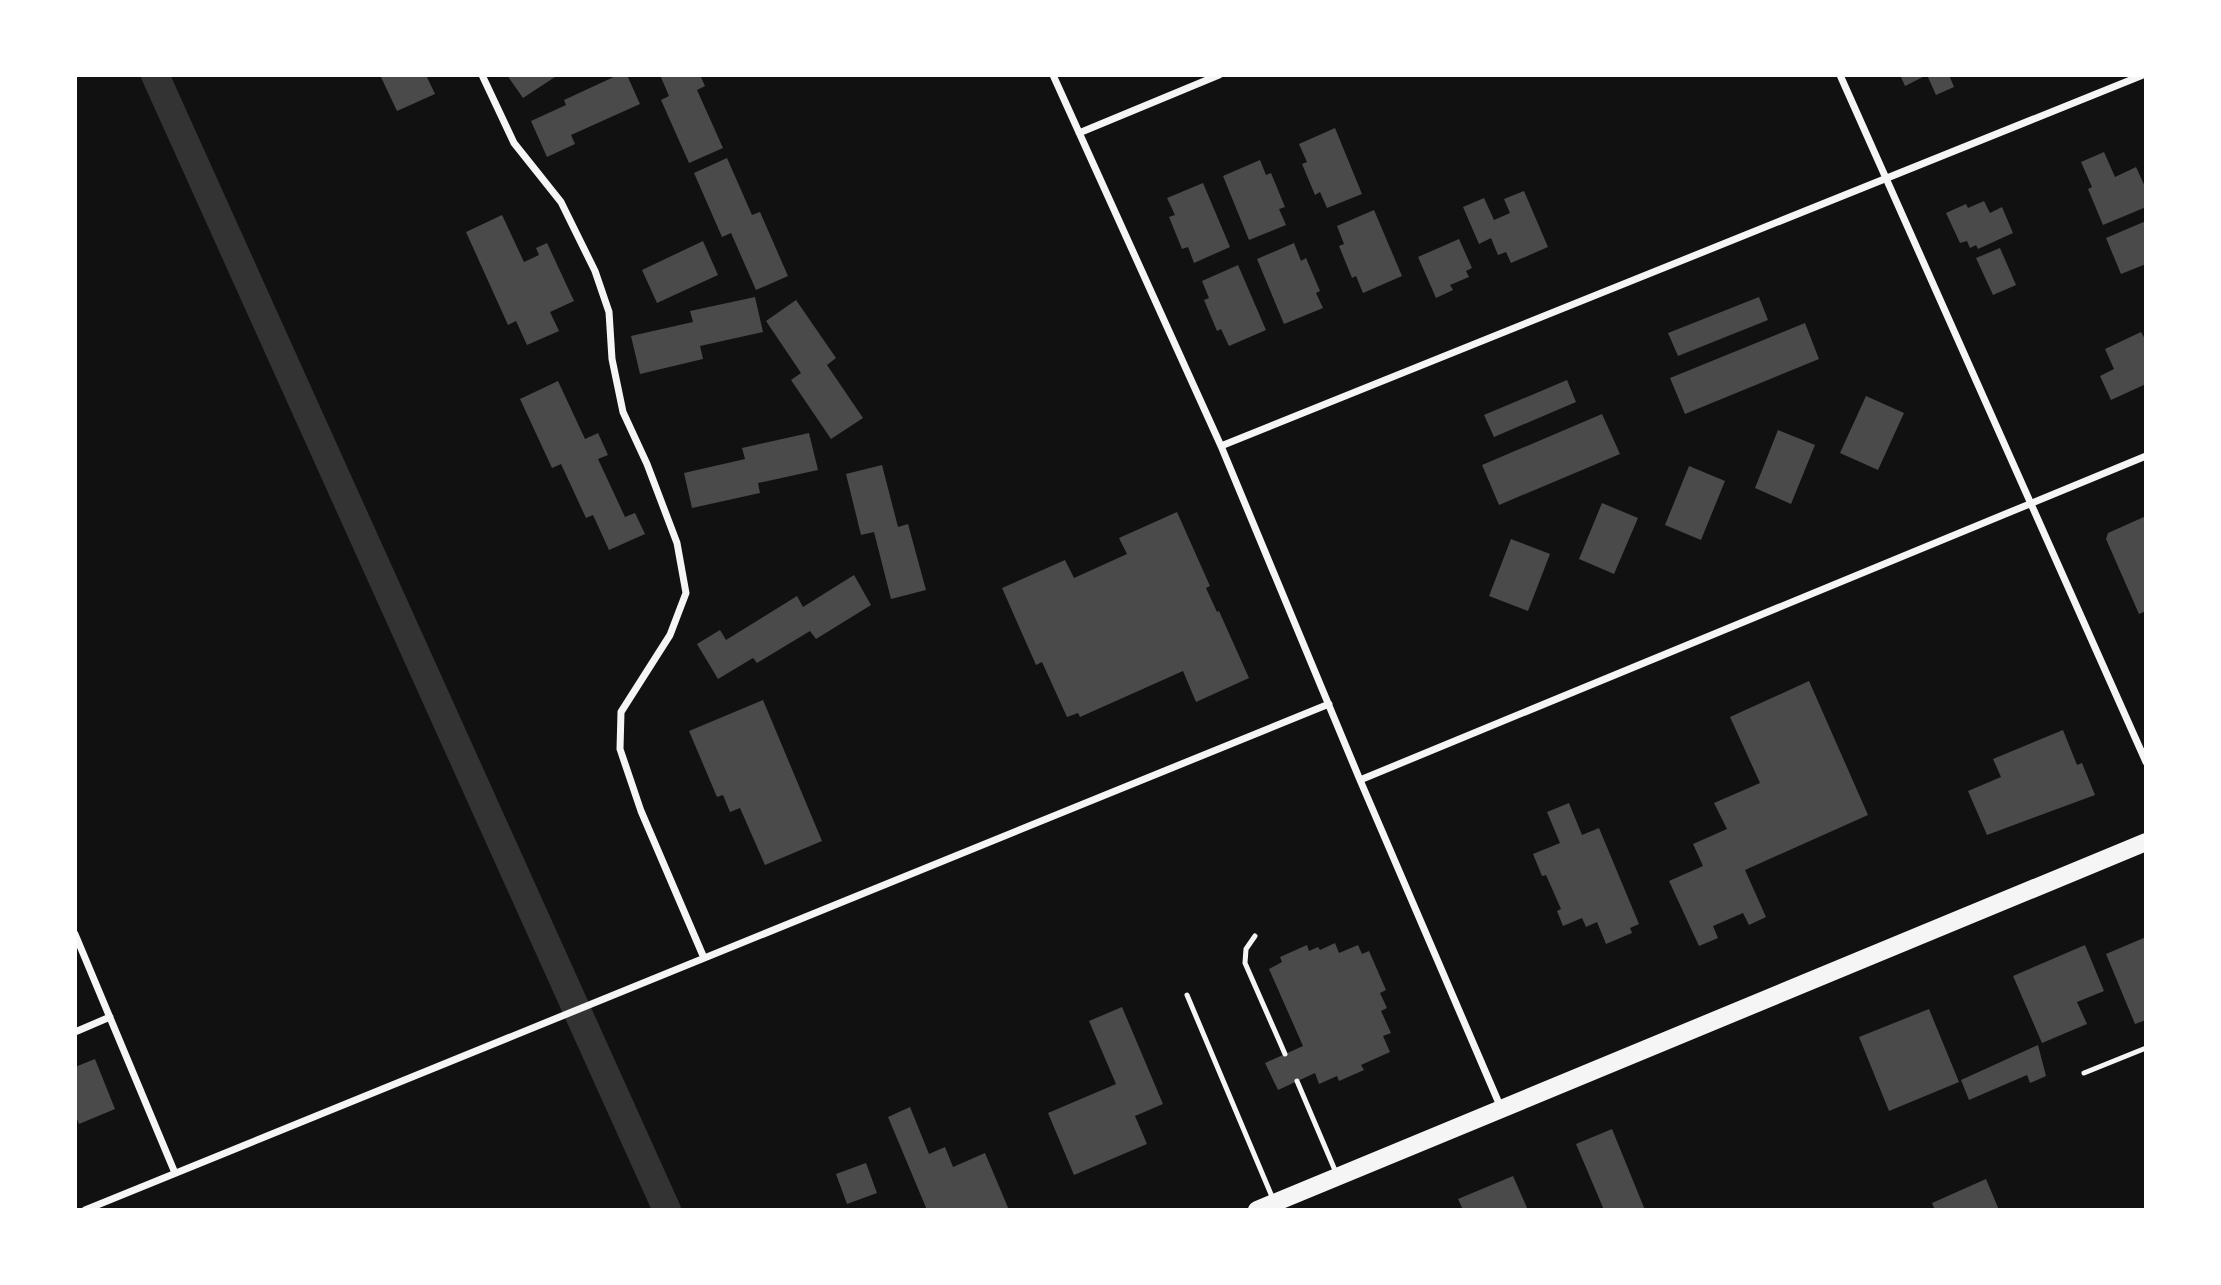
<svg xmlns="http://www.w3.org/2000/svg" width="2221" height="1285" font-family="'Golos Text',sans-serif">
  <rect width="100%" height="100%" fill="#111"/>
  <g fill="none" stroke-linecap="round" stroke-linejoin="round">
    <path stroke="#333" stroke-width="28" d="M 155,75 L 667,1210"/>
  </g>
  <path fill="#4a4a4a" d="M 380,75 L 426,75 L 435,94 L 397,111 Z
    M 507,75 L 558,75 L 523,98 Z
    M 618,75 L 627,75 L 640,104 L 571,135 L 575,144 L 547,157 L 531,121 L 566,105 L 564,100 Z
    M 660,75 L 700,75 L 705,86 L 697,90 L 723,148 L 689,163 L 661,100 L 669,96 Z
    M 1900,75 L 1927,75 L 1905,86 Z
    M 1927,75 L 1949,75 L 1954,87 L 1936,95 Z
    M 1335,128 L 1362,194 L 1327,208 L 1320,192 L 1315,195 L 1302,164 L 1307,162 L 1299,144 Z
    M 2104,152 L 2115,177 L 2136,167 L 2146,189 L 2146,207 L 2103,225 L 2088,189 L 2092,187 L 2081,162 Z
    M 727,158 L 752,215 L 760,212 L 788,276 L 756,290 L 731,233 L 722,237 L 694,173 Z
    M 1260,160 L 1266,175 L 1271,173 L 1285,207 L 1279,209 L 1286,225 L 1249,240 L 1223,176 Z
    M 1203,183 L 1230,247 L 1194,263 L 1188,247 L 1182,249 L 1169,217 L 1175,215 L 1167,198 Z
    M 1524,191 L 1548,247 L 1511,263 L 1506,252 L 1498,255 L 1491,238 L 1479,244 L 1463,207 L 1484,198 L 1494,220 L 1510,213 L 1504,199 Z
    M 1984,201 L 1990,213 L 2002,207 L 2013,233 L 1978,249 L 1976,245 L 1970,248 L 1967,241 L 1960,243 L 1946,213 L 1966,204 L 1968,208 Z
    M 1374,210 L 1402,276 L 1363,293 L 1356,276 L 1352,278 L 1339,246 L 1344,244 L 1337,226 Z
    M 502,215 L 524,262 L 539,255 L 536,248 L 547,243 L 574,301 L 550,312 L 559,331 L 527,345 L 516,321 L 508,325 L 466,232 Z
    M 2146,221 L 2146,264 L 2121,274 L 2106,238 Z
    M 1459,239 L 1472,268 L 1466,271 L 1469,277 L 1450,285 L 1453,290 L 1436,298 L 1418,257 Z
    M 703,241 L 718,275 L 657,303 L 642,270 Z
    M 1294,243 L 1301,261 L 1306,258 L 1320,291 L 1316,293 L 1323,308 L 1284,324 L 1257,259 Z
    M 2000,248 L 2016,285 L 1993,295 L 1976,258 Z
    M 1238,265 L 1266,330 L 1229,346 L 1221,329 L 1217,331 L 1204,300 L 1209,298 L 1202,281 Z
    M 755,297 L 763,332 L 700,346 L 703,359 L 640,374 L 631,336 L 693,322 L 690,311 Z
    M 1759,297 L 1768,320 L 1678,356 L 1668,333 Z
    M 796,300 L 836,358 L 827,365 L 863,418 L 831,439 L 791,380 L 801,373 L 766,321 Z
    M 1805,323 L 1819,359 L 1685,414 L 1670,378 Z
    M 2141,332 L 2146,341 L 2146,384 L 2111,400 L 2100,376 L 2114,369 L 2105,349 Z
    M 1567,380 L 1576,402 L 1494,437 L 1484,415 Z
    M 558,381 L 585,439 L 598,433 L 608,455 L 598,459 L 625,517 L 635,513 L 645,534 L 609,550 L 593,515 L 586,518 L 561,464 L 552,468 L 520,399 Z
    M 1866,396 L 1904,413 L 1878,470 L 1840,453 Z
    M 1602,414 L 1620,454 L 1499,505 L 1482,465 Z
    M 1778,430 L 1815,445 L 1791,504 L 1755,488 Z
    M 809,433 L 818,470 L 758,483 L 760,493 L 692,508 L 684,473 L 745,459 L 742,448 Z
    M 882,465 L 898,527 L 908,524 L 926,590 L 891,599 L 874,532 L 861,535 L 846,474 Z
    M 1689,466 L 1725,481 L 1701,540 L 1665,525 Z
    M 1602,503 L 1638,518 L 1614,574 L 1579,559 Z
    M 1177,512 L 1210,586 L 1206,588 L 1217,612 L 1219,611 L 1249,678 L 1196,702 L 1183,671 L 1080,717 L 1078,713 L 1067,717 L 1042,662 L 1036,665 L 1002,588 L 1065,560 L 1074,578 L 1127,554 L 1119,538 Z
    M 2146,516 L 2146,611 L 2139,614 L 2106,539 L 2108,533 Z
    M 1511,539 L 1550,554 L 1528,611 L 1489,596 Z
    M 854,575 L 871,605 L 816,639 L 810,631 L 757,663 L 753,658 L 718,679 L 697,644 L 720,630 L 726,640 L 797,596 L 803,607 Z
    M 1809,681 L 1868,815 L 1745,870 L 1766,917 L 1749,925 L 1743,913 L 1727,920 L 1713,926 L 1718,938 L 1699,946 L 1669,881 L 1703,866 L 1693,844 L 1727,829 L 1714,803 L 1760,783 L 1730,717 Z
    M 763,700 L 822,841 L 765,865 L 740,808 L 730,812 L 723,795 L 717,797 L 689,731 Z
    M 2063,730 L 2077,765 L 2082,763 L 2095,795 L 1987,835 L 1968,791 L 2001,777 L 1993,759 Z
    M 1569,803 L 1582,835 L 1599,828 L 1639,924 L 1630,928 L 1632,933 L 1606,944 L 1597,922 L 1586,927 L 1582,918 L 1563,926 L 1557,911 L 1561,909 L 1546,875 L 1542,876 L 1533,854 L 1560,843 L 1547,812 Z
    M 2146,937 L 2146,1020 L 2135,1024 L 2106,954 Z
    M 1335,943 L 1339,953 L 1358,945 L 1362,954 L 1369,951 L 1386,990 L 1380,993 L 1387,1008 L 1381,1011 L 1391,1033 L 1383,1036 L 1390,1052 L 1361,1065 L 1364,1070 L 1339,1081 L 1337,1076 L 1319,1084 L 1315,1073 L 1278,1090 L 1265,1063 L 1303,1046 L 1269,969 L 1282,962 L 1280,957 L 1307,945 L 1309,951 L 1318,947 L 1320,950 Z
    M 2085,945 L 2104,991 L 2077,1002 L 2087,1024 L 2042,1043 L 2013,976 Z
    M 1122,1007 L 1163,1104 L 1135,1116 L 1147,1144 L 1074,1175 L 1048,1113 L 1116,1084 L 1089,1021 Z
    M 1929,1009 L 1959,1082 L 1889,1111 L 1859,1037 Z
    M 2038,1045 L 2046,1076 L 2030,1083 L 2027,1075 L 1969,1100 L 1961,1080 Z
    M 95,1059 L 115,1109 L 79,1124 L 75,1114 L 75,1067 Z
    M 910,1107 L 929,1154 L 945,1147 L 953,1167 L 985,1153 L 1009,1210 L 927,1210 L 888,1117 Z
    M 1612,1129 L 1645,1210 L 1604,1210 L 1576,1144 Z
    M 866,1163 L 877,1193 L 847,1204 L 836,1174 Z
    M 1513,1176 L 1528,1210 L 1463,1210 L 1458,1199 Z
    M 1986,1179 L 1999,1210 L 1935,1210 L 1932,1203 Z"/>
  <g fill="none" stroke-linecap="round" stroke-linejoin="round">
    <path stroke="#f5f5f5" stroke-width="5" d="M 1255,936 L 1246,949 L 1245,963 L 1285,1054
      M 1187,995 L 1273,1199
      M 2084,1073 L 2146,1048
      M 1297,1081 L 1337,1175"/>
    <path stroke="#f5f5f5" stroke-width="7" d="M 482,75 L 514,143 L 561,202 L 595,271 L 609,312 L 612,359 L 623,412 L 647,464 L 677,543 L 686,593 L 670,635 L 621,712 L 620,749 L 641,811 L 704,958
      M 1053,75 L 1221,446 L 1360,780 L 1501,1108
      M 1840,75 L 2146,762
      M 1079,133 L 1219,75
      M 1221,446 L 2143,75
      M 1360,780 L 2146,456
      M 75,934 L 175,1173
      M 75,1032 L 110,1017
      M 85,1210 L 1329,704"/>
    <path stroke="#f5f5f5" stroke-width="18" d="M 1257,1210 L 2146,842"/>
  </g>
  <rect width="2221" height="1285" fill="none" stroke="#ffffff" stroke-width="154"/>
</svg>
